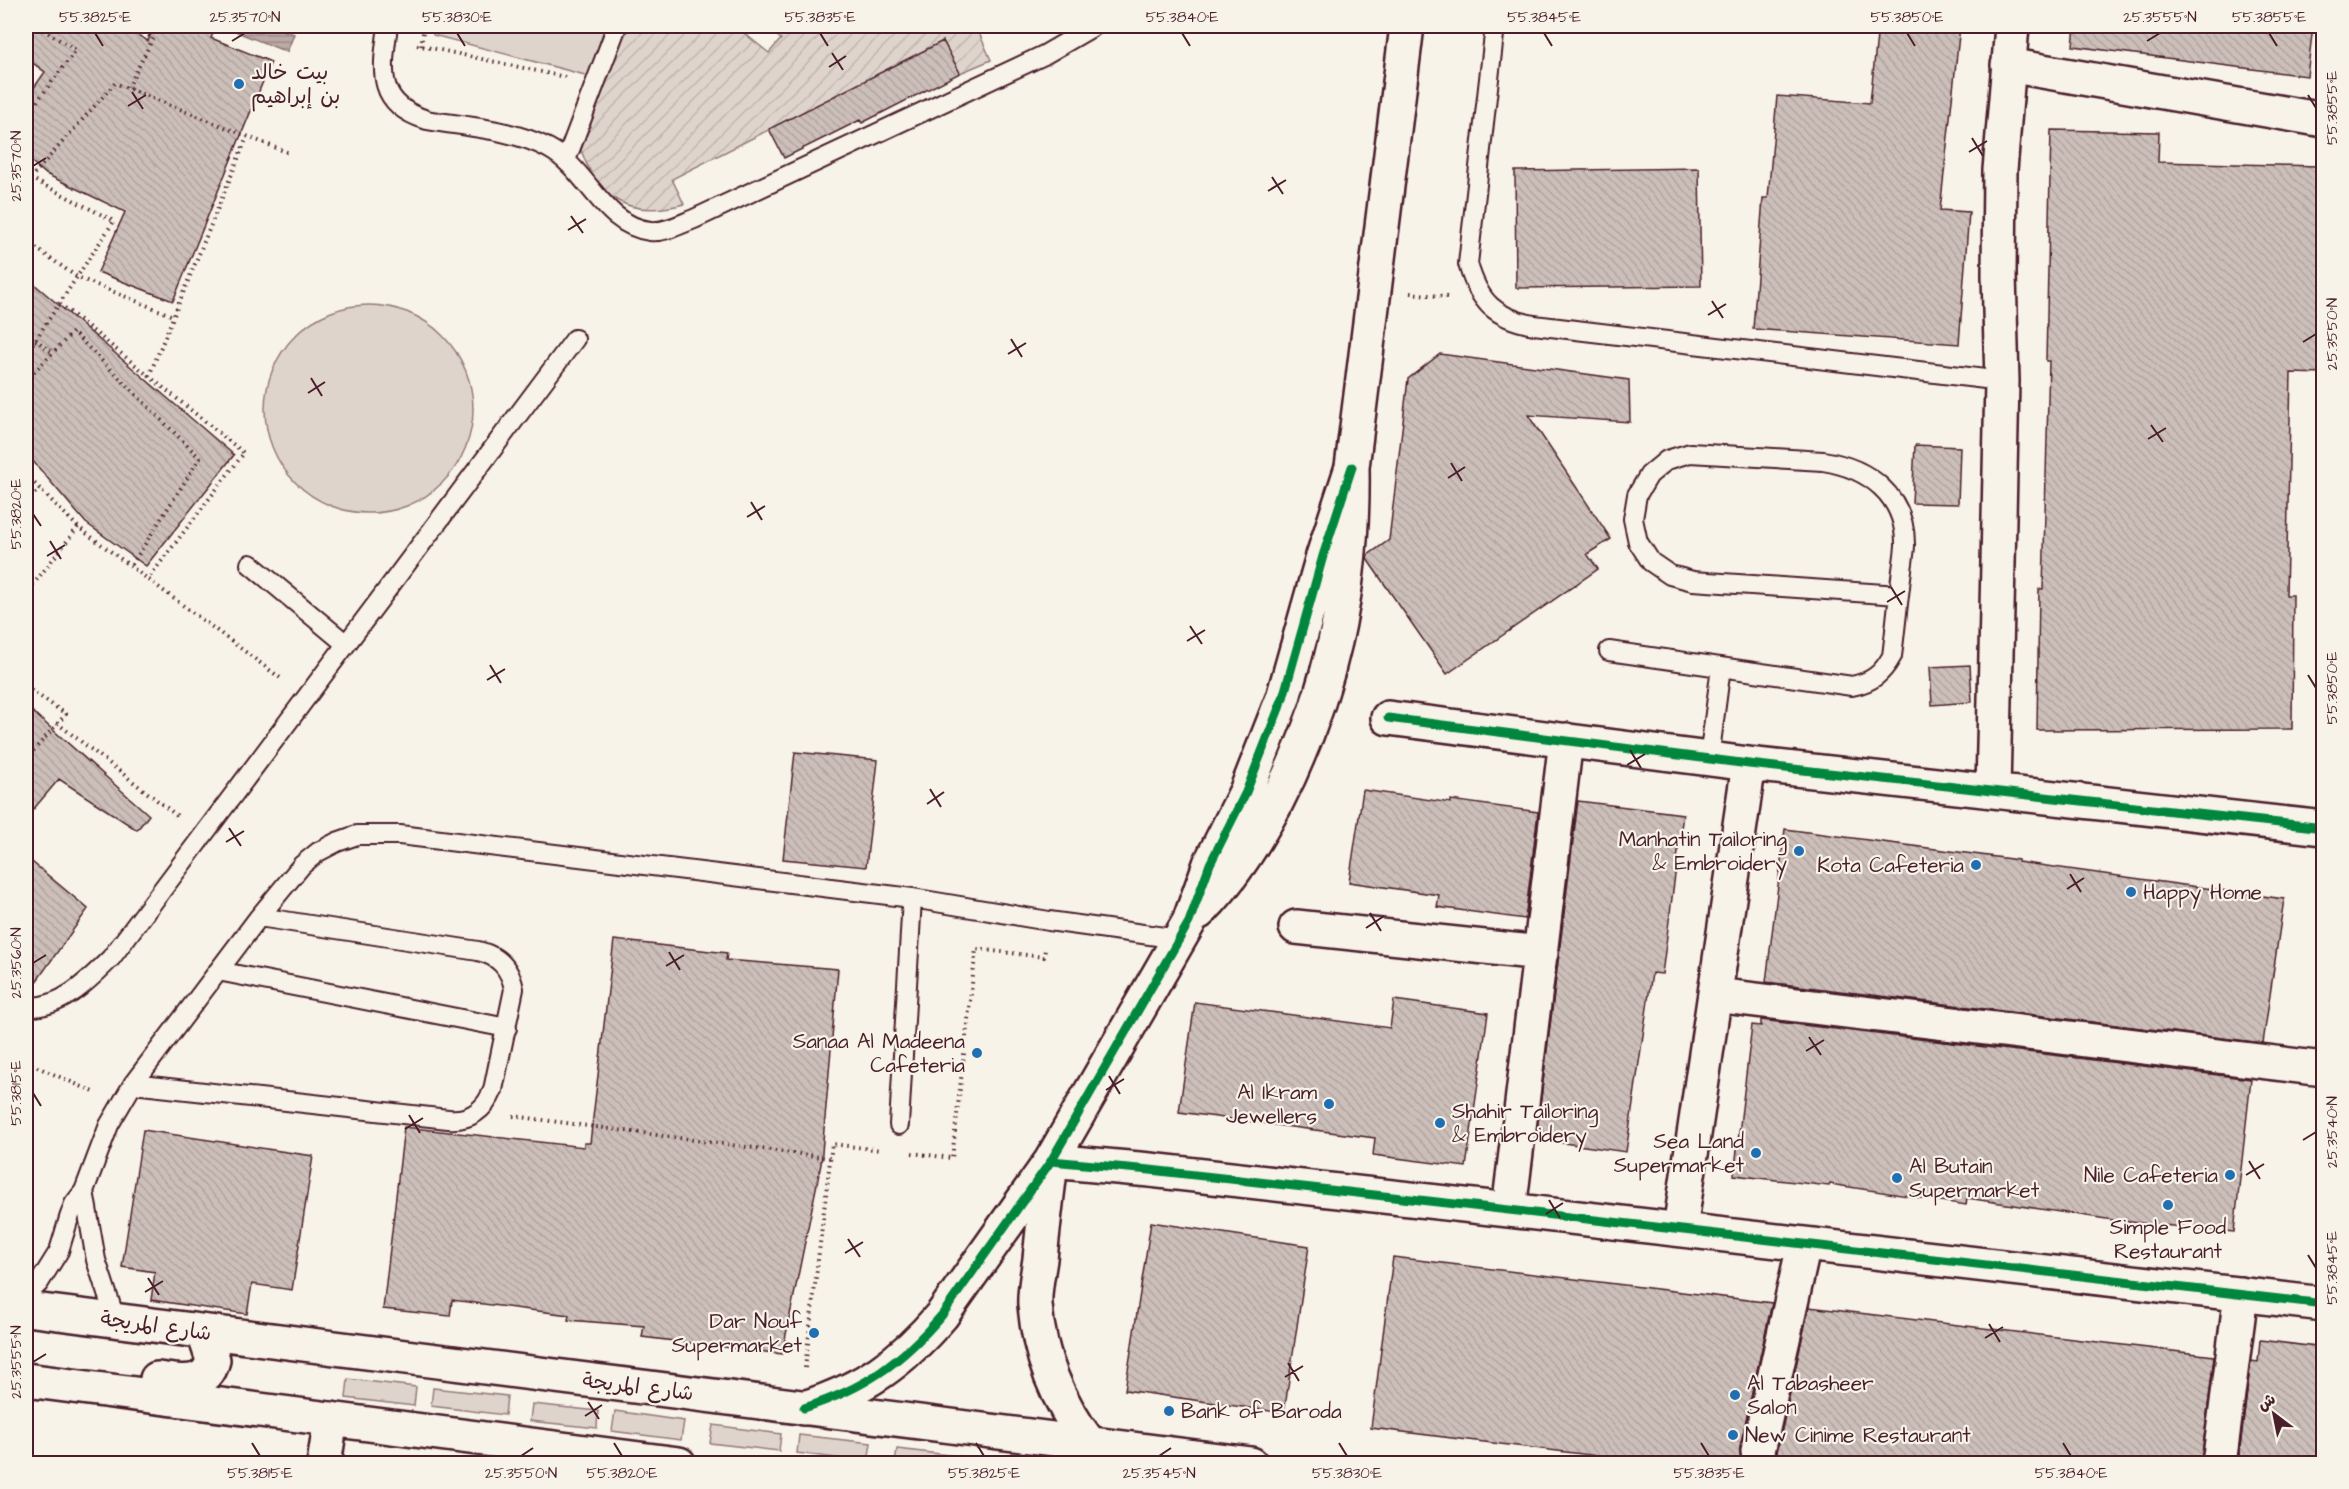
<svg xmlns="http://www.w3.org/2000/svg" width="2349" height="1489" font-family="'Architects Daughter','Playpen Sans Arabic',sans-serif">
  <defs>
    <pattern id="garden-furrows" width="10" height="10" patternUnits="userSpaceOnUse" patternTransform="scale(1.5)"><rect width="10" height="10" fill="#ded4cc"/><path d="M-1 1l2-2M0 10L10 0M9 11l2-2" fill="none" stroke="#c0b6af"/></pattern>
    <pattern id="water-rules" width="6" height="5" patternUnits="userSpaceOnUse" patternTransform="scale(1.5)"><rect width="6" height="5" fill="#bcaaa7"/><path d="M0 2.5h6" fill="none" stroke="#9b8a88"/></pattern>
    <pattern id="building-back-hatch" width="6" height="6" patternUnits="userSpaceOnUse" patternTransform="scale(1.5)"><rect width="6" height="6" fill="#ccbfb9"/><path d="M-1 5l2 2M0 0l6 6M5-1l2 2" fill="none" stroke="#b1a49f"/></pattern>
  </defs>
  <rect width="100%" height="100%" fill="#f7f3e8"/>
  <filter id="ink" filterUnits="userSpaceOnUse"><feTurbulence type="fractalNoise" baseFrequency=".0167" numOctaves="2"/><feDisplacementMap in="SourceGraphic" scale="12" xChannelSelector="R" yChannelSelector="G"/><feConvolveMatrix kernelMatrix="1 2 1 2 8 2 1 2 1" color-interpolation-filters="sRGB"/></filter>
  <g filter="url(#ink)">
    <path fill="#ded4cc" stroke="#947a7c" stroke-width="1.5" d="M 434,26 L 605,26 L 589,76 L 433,35 Z
      M265 409a104 104 0 1 1 208 0a104 104 0 1 1-208 0Z
      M 348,1379 L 416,1387 L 414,1406 L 346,1398 Z
      M 433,1388 L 507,1396 L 505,1415 L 431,1406 Z
      M 532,1404 L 598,1411 L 597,1428 L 530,1421 Z
      M 615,1411 L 684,1421 L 681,1440 L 612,1431 Z
      M 713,1425 L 781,1434 L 779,1451 L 710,1443 Z
      M 799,1435 L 871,1443 L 868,1462 L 797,1453 Z
      M 897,1449 L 965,1457 L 964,1463 L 895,1463 Z"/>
    <path fill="url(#garden-furrows)" stroke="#947a7c" stroke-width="1.5" d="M 627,26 L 735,26 L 769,53 L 781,39 L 764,26 L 976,26 L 991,60 L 960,73 L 943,41 L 672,179 L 684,204 C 632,218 599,202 581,150 Z"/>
    <path fill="url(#water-rules)" stroke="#8e7275" stroke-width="1.5" d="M 240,26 L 273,26 L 294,34 L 287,52 L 237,32 Z"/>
    <path fill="url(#building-back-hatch)" stroke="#4a1f2b" stroke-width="1.5" d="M 26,26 L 122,26 L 148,41 L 154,26 L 216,26 L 211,38 L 271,62 L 173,301 L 98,272 L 125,212 L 46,174 L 26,157 L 26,99 L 45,72 L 26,58 Z
      M 1878,26 L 1960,26 L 1940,210 L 1969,212 L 1959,344 L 1753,329 L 1763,198 L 1768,198 L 1777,96 L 1870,103 Z
      M 2075,26 L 2313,26 L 2307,76 L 2073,46 Z
      M 943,41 L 960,73 L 862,123 L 860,120 L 784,158 L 769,129 Z
      M 2051,130 L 2159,132 L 2158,162 L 2319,166 L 2318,199 L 2324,199 L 2324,374 L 2291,373 L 2286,595 L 2293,595 L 2292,729 L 2037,730 L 2039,589 L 2043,589 L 2049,361 L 2046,361 Z
      M 1699,168 L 1701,286 L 1516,288 L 1515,171 Z
      M 26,277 L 234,455 L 146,566 L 86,523 L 26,453 Z
      M 1440,354 L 1629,380 L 1630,422 L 1528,415 L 1611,539 L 1587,554 L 1598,569 L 1447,674 L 1367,559 L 1368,555 L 1389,540 L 1408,379 Z
      M 1915,445 L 1960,447 L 1958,504 L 1912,503 Z
      M 1970,665 L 1972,702 L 1932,705 L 1930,667 Z
      M 26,706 L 149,815 L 137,830 L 59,779 L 26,818 Z
      M 795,752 L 878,760 L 866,867 L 783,859 Z
      M 1363,790 L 1451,803 L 1451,800 L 1538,812 L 1525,919 L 1437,907 L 1439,895 L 1349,882 Z
      M 1578,801 L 1683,814 L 1662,974 L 1652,973 L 1626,1152 L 1536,1139 Z
      M 1785,829 L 2018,860 L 2018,862 L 2284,899 L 2263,1043 L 1766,982 Z
      M 26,857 L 88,909 L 26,996 Z
      M 614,940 L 727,953 L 726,960 L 838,969 L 821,1164 L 782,1354 L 642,1337 L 644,1326 L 568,1320 L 569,1315 L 452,1300 L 450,1316 L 383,1309 L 404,1127 L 584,1147 L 584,1143 L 590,1143 Z
      M 1394,1000 L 1488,1013 L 1466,1167 L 1373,1155 L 1375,1138 L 1179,1112 L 1195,1002 L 1390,1028 Z
      M 1761,1020 L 2251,1079 L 2234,1232 L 2120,1221 L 1967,1198 L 1966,1205 L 1830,1184 L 1829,1186 L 1734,1175 L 1752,1025 L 1761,1026 Z
      M 143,1130 L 313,1156 L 292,1290 L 252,1284 L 247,1314 L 151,1300 L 155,1272 L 122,1267 Z
      M 1151,1222 L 1309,1246 L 1284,1413 L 1125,1390 Z
      M 1393,1257 L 1772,1303 L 1740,1447 L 1741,1464 L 1663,1464 L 1371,1428 Z
      M 1809,1307 L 2214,1356 L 2201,1464 L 1778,1464 L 1777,1452 Z
      M 2260,1340 L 2324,1348 L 2324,1464 L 2238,1464 L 2251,1361 L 2258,1362 Z"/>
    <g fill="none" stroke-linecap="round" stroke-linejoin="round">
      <defs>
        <path id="service" d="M 388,26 C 382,70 375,104 427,120 C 467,127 512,129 548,148 C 588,169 602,225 650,231 C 664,233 681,224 694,219 L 1044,55 L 1094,26
          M 1495,26 L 1468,264 C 1479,302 1495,318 1534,325 L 2002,381
          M 566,160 L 617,26
          M 250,564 L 346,644
          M 1609,651 L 1852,686 C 1872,682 1882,674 1892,656 C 1895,633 1897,610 1900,587 C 1901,574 1904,559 1905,546 C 1906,495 1868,468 1823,461 L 1690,453 L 1667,460 L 1649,475 L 1637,495 L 1633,519 L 1638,542 L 1651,562 L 1670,575 L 1693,581 L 1899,595
          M 1709,759 L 1721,667
          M 218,971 L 507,1028
          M 26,1007 C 61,1009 88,981 111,958 L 575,339
          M 133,1084 L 448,1119 C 469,1121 485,1110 493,1090 L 514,989 C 510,968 499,956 478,951 L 259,917
          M 899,1125 L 912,898
          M 84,1191 L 96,1260 L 116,1321
          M 26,1296 L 39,1283 L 59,1251 L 69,1218 L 74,1204 L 84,1191 L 109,1125 L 133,1084 L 259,917 L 302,865 L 318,852 L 337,842 L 357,835 L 400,835 L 912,898 L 1049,921 L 1179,939"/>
        <path id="minor" d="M 2008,65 L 2324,120
          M 1388,718 L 1749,764 L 2324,828
          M 1993,791 L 2002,381 L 1999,275 L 2000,170 L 2012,26
          M 1199,912 C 1230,882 1254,843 1275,805 C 1331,696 1354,589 1352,467 L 1407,26
          M 1296,927 L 1541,953
          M 1715,995 L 2324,1069
          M 1051,1161 L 1150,1170 L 1509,1210 L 2324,1304
          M 1051,1163 C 1047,1195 1043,1227 1040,1259 C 1038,1274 1034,1290 1035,1305 C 1039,1357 1058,1402 1089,1443
          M 1509,1210 L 1566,740
          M 1680,1229 L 1749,764
          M 804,1408 C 864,1389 901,1363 942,1315 L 1051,1161 L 1189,922 L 1210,864 L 1246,792 L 1283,698 L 1323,556 L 1352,467
          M 324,1464 L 331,1419
          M 1760,1464 L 1758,1451 L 1804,1245
          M 2219,1464 L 2241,1294"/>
        <path id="secondary" d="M 26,1309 L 1251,1464
          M 157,1379 C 179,1381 206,1389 213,1360 L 204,1333
          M 26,1380 L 679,1464"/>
      </defs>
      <use href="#service" stroke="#4a1f2b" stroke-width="22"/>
      <use href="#minor" stroke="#4a1f2b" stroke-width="38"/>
      <use href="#secondary" stroke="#4a1f2b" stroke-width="38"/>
      <path stroke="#4a1f2b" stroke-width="4" stroke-dasharray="1.5 4.5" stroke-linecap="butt" d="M 143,33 L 146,26
        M 417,45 L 565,77
        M 421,46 L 424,26
        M 128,88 L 153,38 L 132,26
        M 26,116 L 76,50 L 37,26
        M 26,183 L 115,83 L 289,153
        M 26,241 L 77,277 L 173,316
        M 26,281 L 34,288 L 26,301
        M 1410,293 L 1447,297
        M 60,304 L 244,453 L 148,579
        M 26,334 L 30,337
        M 40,343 L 53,353
        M 26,354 L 114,221 L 30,178
        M 34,372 L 73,332 L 200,458 L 131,566
        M 149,376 L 247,137
        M 26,475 L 78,527 L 283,680
        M 26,502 L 39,489
        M 26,577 L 32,586 L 78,527
        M 26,687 L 66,714 L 26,759
        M 57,723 L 180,818
        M 26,1062 L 94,1092
        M 513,1116 L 830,1158
        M 912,1153 L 952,1158 L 976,949 L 1044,957 L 1045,949
        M 805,1368 L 832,1144 L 881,1150"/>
      <use href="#service" stroke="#f7f3e8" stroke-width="18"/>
      <use href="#minor" stroke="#f7f3e8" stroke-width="33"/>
      <use href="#secondary" stroke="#f7f3e8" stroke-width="33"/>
      <path stroke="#4a1f2b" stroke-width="4" stroke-dasharray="1.5 4.5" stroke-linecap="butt" d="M 30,337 L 40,343"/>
      <defs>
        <path id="cycleway" d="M 1388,718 L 1749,764 L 2324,828
          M 1051,1161 L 1150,1170 L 1509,1210 L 2324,1304
          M 804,1408 C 864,1389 901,1363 942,1315 L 1051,1161 L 1189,922 L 1210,864 L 1246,792 L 1283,698 L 1323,556 L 1352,467"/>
      </defs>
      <use href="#cycleway" stroke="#f7f3e8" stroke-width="13"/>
      <use href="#cycleway" stroke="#00873e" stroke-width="9"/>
    </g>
  </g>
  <path fill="none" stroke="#4a1f2b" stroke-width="2" d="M 95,33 L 103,46M 457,33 L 465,46M 820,33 L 828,46M 1182,33 L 1190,46M 1544,33 L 1552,46M 1907,33 L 1915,46M 2269,33 L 2277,46M 232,41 L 245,33M 2147,41 L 2160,33M 832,53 L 843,70M 829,67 L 846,56M 132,92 L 143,109M 2308,95 L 2316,108M 128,106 L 146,95M 1972,138 L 1983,156M 1969,152 L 1987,141M 33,166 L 46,158M 1272,177 L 1283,194M 1268,191 L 1286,180M 571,216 L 583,233M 568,230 L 586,219M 1712,301 L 1723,318M 1708,315 L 1726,304M 1011,339 L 1022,357M 2303,342 L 2316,334M 1008,354 L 1026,343M 311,378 L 322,396M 308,393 L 325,382M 2151,425 L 2163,442M 2148,439 L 2166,428M 1451,463 L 1462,481M 1448,478 L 1465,467M 751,502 L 762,520M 33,514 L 41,526M 747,517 L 765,506M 50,541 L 61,559M 47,556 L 65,545M 1891,587 L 1902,605M 1887,602 L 1905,591M 1190,626 L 1202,644M 1187,641 L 1205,630M 490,665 L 501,683M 2308,675 L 2316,688M 487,680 L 505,669M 1630,750 L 1641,768M 1627,765 L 1645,754M 930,789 L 941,807M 927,804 L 944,792M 229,828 L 241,846M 226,842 L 244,831M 2070,874 L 2081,892M 2067,889 L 2084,878M 1370,913 L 1381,931M 1366,928 L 1384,916M 669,952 L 680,970M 33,963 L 46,955M 666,966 L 684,955M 1809,1037 L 1821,1055M 1806,1051 L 1824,1040M 1109,1076 L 1120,1094M 1106,1090 L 1124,1079M 33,1093 L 41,1106M 409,1115 L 420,1133M 405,1129 L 423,1118M 2303,1140 L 2316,1132M 2249,1161 L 2260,1179M 2246,1175 L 2264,1164M 1549,1200 L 1560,1218M 1546,1214 L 1563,1203M 848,1239 L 860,1257M 845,1253 L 863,1242M 2308,1255 L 2316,1268M 148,1278 L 159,1295M 145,1292 L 163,1281M 1989,1324 L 2000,1342M 1985,1338 L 2003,1327M 33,1362 L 46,1354M 1288,1363 L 1299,1381M 1285,1377 L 1303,1366M 588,1402 L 599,1419M 585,1416 L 602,1405M 252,1443 L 260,1456M 614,1443 L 622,1456M 976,1443 L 984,1456M 1339,1443 L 1347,1456M 1701,1443 L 1709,1456M 2063,1443 L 2071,1456M 521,1456 L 533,1448M 1159,1456 L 1171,1448"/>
  <g fill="#1f6fb2" stroke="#f7f3e8" stroke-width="2">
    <circle cx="239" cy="84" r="6"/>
    <circle cx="1799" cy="851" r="6"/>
    <circle cx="1976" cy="865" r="6"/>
    <circle cx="2131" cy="892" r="6"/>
    <circle cx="977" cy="1053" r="6"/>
    <circle cx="1329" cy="1104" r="6"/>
    <circle cx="1440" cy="1123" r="6"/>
    <circle cx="1756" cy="1153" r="6"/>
    <circle cx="2230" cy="1175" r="6"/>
    <circle cx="1897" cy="1178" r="6"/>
    <circle cx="2168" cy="1205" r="6"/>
    <circle cx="814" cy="1333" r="6"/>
    <circle cx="1735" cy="1395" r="6"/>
    <circle cx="1169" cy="1411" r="6"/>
    <circle cx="1733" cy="1435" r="6"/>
  </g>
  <g text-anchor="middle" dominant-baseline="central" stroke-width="4.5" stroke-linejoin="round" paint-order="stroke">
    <g font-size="21" fill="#4a1f2b" stroke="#f7f3e8" text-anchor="start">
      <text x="251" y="72">بيت خالد<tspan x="251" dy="24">بن إبراهيم</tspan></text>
      <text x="1787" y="839" text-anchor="end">Manhatin Tailoring<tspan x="1787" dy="24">&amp; Embroidery</tspan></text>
      <text x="1964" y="865" text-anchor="end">Kota Cafeteria</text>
      <text x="2143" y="892">Happy Home</text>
      <text x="965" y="1041" text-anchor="end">Sanaa Al Madeena<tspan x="965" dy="24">Cafeteria</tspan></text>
      <text x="1317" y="1092" text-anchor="end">Al Ikram<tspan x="1317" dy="24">Jewellers</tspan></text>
      <text x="1452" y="1111">Shahir Tailoring<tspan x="1452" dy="24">&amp; Embroidery</tspan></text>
      <text x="1744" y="1141" text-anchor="end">Sea Land<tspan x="1744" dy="24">Supermarket</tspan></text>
      <text x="1909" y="1166">Al Butain<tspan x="1909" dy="24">Supermarket</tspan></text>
      <text x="2218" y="1175" text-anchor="end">Nile Cafeteria</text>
      <text x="2168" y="1227" text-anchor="middle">Simple Food<tspan x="2168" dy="24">Restaurant</tspan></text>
      <text x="802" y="1321" text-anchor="end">Dar Nouf<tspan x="802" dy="24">Supermarket</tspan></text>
      <text x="1747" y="1383">Al Tabasheer<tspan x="1747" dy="24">Salon</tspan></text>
      <text x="1181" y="1411">Bank of Baroda</text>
      <text x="1745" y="1435">New Cinime Restaurant</text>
    </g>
    <g font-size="21" fill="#4a1f2b" stroke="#f7f3e8">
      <text transform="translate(156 1326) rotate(8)">شارع المريجة</text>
      <text transform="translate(638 1387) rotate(7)">شارع المريجة</text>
    </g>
  </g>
  <rect width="2349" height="1489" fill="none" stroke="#f7f3e8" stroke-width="66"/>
  <g transform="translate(2274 1414) rotate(328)" stroke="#f7f3e8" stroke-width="4.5" paint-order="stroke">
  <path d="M0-4.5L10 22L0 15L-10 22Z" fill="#4a1f2b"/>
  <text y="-9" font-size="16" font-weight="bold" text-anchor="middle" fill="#4a1f2b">ش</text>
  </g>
  <rect x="33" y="33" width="2283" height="1423" fill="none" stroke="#4a1f2b" stroke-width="2"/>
  <g font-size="15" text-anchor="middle" fill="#4a1f2b">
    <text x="95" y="22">55.3825°E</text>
    <text x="245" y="22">25.3570°N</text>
    <text x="457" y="22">55.3830°E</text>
    <text x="820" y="22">55.3835°E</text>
    <text x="1182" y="22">55.3840°E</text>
    <text x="1544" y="22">55.3845°E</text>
    <text x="1907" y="22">55.3850°E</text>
    <text x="2160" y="22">25.3555°N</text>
    <text x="2269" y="22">55.3855°E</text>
    <text transform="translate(2332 108) rotate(-90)" y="5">55.3855°E</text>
    <text transform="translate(16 166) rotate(-90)" y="5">25.3570°N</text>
    <text transform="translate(2332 334) rotate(-90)" y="5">25.3550°N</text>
    <text transform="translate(16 514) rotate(-90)" y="5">55.3820°E</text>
    <text transform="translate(2332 688) rotate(-90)" y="5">55.3850°E</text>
    <text transform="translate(16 963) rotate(-90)" y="5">25.3560°N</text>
    <text transform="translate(16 1093) rotate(-90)" y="5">55.3815°E</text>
    <text transform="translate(2332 1132) rotate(-90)" y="5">25.3540°N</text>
    <text transform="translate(2332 1268) rotate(-90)" y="5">55.3845°E</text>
    <text transform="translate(16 1362) rotate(-90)" y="5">25.3555°N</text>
    <text x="260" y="1478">55.3815°E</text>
    <text x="521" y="1478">25.3550°N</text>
    <text x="622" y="1478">55.3820°E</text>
    <text x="984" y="1478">55.3825°E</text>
    <text x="1159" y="1478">25.3545°N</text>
    <text x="1347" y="1478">55.3830°E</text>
    <text x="1709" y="1478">55.3835°E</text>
    <text x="2071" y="1478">55.3840°E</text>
  </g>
</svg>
